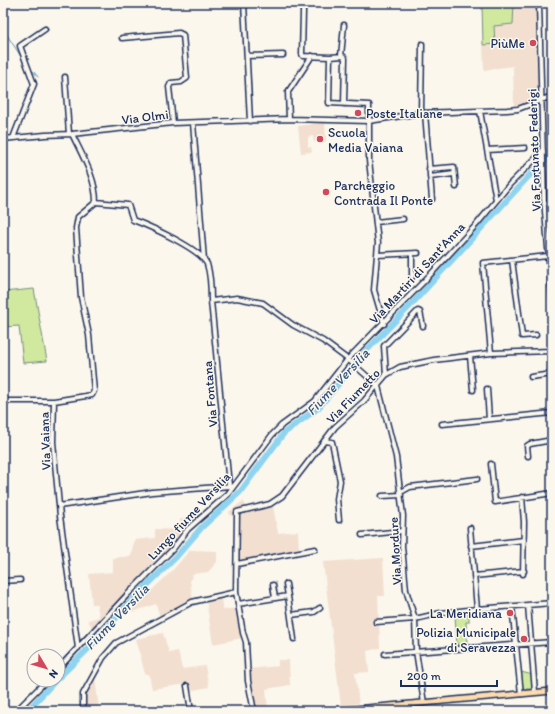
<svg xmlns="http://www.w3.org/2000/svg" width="555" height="714" font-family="Itim,sans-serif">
  <rect width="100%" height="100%" fill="#fbf7ec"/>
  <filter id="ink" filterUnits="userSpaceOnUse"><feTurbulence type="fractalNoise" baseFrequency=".025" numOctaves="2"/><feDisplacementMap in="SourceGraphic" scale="8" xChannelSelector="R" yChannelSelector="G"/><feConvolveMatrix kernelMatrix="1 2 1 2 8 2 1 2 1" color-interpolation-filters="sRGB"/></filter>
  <g filter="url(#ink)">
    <path fill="#f2dfd0" d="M 514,3 L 538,3 L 540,98 L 514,107 L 513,66 L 484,70 L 483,45 L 495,43 L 494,26 Z
      M 552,99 L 552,142 L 547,139 L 545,131 L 545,101 Z
      M 325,122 L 326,141 L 314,142 L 313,136 L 308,137 L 308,147 L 311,147 L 312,152 L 301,153 L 298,126 Z
      M 552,168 L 552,199 L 546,200 L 546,173 Z
      M 243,501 L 246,506 L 272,501 L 278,533 L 298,531 L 299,551 L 238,563 L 236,515 L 231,516 L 229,512 Z
      M 198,518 L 180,534 L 165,554 L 93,630 L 88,620 L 99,617 L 97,604 L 92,604 L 89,574 L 113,572 L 113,558 L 131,556 L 134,540 L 155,538 L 155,529 L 181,530 L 180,519 Z
      M 190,550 L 217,551 L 217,562 L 208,572 L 193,574 L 190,581 L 193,600 L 160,617 L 156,604 L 133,612 L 132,609 L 172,571 Z
      M 383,558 L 385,596 L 378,596 L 380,648 L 367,651 L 369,672 L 355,673 L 359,704 L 341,706 L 323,562 Z
      M 221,599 L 223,610 L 237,608 L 242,638 L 213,644 L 206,600 Z
      M 163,633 L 169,653 L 178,651 L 182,669 L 205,666 L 209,687 L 188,691 L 187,684 L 152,689 L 149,674 L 145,674 L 136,639 Z
      M 278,660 L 289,660 L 290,685 L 266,689 L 268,711 L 255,711 L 249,669 L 278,666 Z
      M 95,676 L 99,710 L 84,711 L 85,693 Z"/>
    <path fill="#d0e99e" stroke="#768c7e" d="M 482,3 L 514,3 L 513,24 L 494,26 L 495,44 L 483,45 Z
      M 34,289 L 47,361 L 23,363 L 19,326 L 3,327 L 3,292 Z
      M 469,615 L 469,622 L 466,622 L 467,645 L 457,645 L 455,616 Z
      M 521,672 L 533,675 L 533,689 L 523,689 Z"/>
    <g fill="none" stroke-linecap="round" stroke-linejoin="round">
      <path stroke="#6092b6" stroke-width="1" d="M 3,29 L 22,58
        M 33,71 L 38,77"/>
      <path stroke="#8ed4f0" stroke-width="6" d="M 58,678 L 87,650 L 136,596 L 176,557 L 202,527 L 240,492 L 284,433 L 318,408 L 367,350 L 410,306 L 528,177 L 552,154
        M 27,711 L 56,680"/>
      <defs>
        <path id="minor" d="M 244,3 L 250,121
          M 539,3 L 544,199 L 552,297
          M 303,11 L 302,54 L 303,56 L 330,57
          M 122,38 L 179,33 L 183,35 L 187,78 L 181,82 L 171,83 L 169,87 L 173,123
          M 247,56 L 283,55
          M 341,56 L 344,25
          M 65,77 L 69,134
          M 344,104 L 345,58 L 343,56 L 330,57 L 329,103 L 369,105 L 369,160 L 378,243 L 374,290 L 384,324
          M 480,111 L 496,200
          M 421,113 L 422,44
          M 425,113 L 432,199
          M 289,119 L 288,92 L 312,56
          M 193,123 L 204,260
          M 72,134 C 82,155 96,178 96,202 L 128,205 L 133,220 C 149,226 201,249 207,264 C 211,276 211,289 211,301 L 237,298 L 263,303 L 293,325 L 323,341 L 350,361 L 378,386 L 396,457 L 403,516 L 402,546 L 406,590 L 415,619 L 416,651 L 424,703
          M 13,138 L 34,84 L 20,46 L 45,29
          M 3,139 L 45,135 L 72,134 L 173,123 L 289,119 L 369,121 L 421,113 L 507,110 L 518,109 L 552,96
          M 487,150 L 525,148
          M 429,169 L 454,167 L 456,187
          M 430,177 L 454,174
          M 544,204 L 552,203
          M 376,222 L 403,219
          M 377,255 L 418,253
          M 412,255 L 412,277
          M 512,260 L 522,336 L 536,335
          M 211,301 L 229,485
          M 491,353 L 483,263 L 548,256
          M 470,356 L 473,390
          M 386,375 L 384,346 L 418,311 L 420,312 L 423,326
          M 531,377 L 552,374
          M 487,389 L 489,419
          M 3,401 L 54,401
          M 442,424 L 552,413
          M 324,441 L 332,442 L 340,481 L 337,499 L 339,520
          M 528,456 L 527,446 L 530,444 L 552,440
          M 491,464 L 495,502 L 552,493
          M 401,492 L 410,487 L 477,479
          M 382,496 L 401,495
          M 522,497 L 524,522 L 523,574
          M 59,506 L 152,492 L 231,486
          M 470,528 L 477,609
          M 362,535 L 402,531
          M 471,546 L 524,540
          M 237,564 L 315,549
          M 474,576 L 524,571
          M 3,581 L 20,580
          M 273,585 L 275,598
          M 288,596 L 294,639
          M 238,604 L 288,596 L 286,584
          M 528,605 L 535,692
          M 512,606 L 521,694
          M 291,615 L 314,612 L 320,608
          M 376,622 L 415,619 L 441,613 L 477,609 L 552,603
          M 78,648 L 60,516 L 53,442 L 54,401 L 92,395 L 94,391 L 89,335 L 81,297 L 76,228 L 78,217 L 96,202
          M 385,654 L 552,642
          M 58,669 L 128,594 L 173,549 L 188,529 L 228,494 L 272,435 L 282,425 L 315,401 L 348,359 L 429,276 L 477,224 L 510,184 L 543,151
          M 187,686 L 191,711
          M 16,711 L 47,680
          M 83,711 L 83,694 L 103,658 L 116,643 L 192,602 L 236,592
          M 254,711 L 248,681 L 246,642 L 243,633 L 236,592 L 237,512 L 270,504 L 282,496 L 335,427 L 364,401 L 386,375 L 400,367 L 434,360 L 491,353 L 552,351"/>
        <path id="major" d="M 334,711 L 552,691"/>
      </defs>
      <use href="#minor" stroke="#1b2f5e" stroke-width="7"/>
      <use href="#major" stroke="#1b2f5e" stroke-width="8"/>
      <use href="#minor" stroke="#fbf7ec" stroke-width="4"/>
      <use href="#major" stroke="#fedbac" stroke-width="5"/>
      <defs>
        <path id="rail" d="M 523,711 L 552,707"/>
      </defs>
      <use href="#rail" stroke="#1b2f5e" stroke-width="2.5"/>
      <use href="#rail" stroke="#fbf7ec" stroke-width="1" stroke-dasharray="3" stroke-linecap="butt"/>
    </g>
  </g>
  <g fill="#d1495b" stroke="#fbf7ec" stroke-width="1.5">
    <circle cx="533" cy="43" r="4"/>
    <circle cx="358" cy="113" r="4"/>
    <circle cx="320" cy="139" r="4"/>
    <circle cx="326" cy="192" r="4"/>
    <circle cx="510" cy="613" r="4"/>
    <circle cx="524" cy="639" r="4"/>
  </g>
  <g text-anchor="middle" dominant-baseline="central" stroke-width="3" stroke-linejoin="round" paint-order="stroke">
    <g font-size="13" fill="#1b2f5e" stroke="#fbf7ec" text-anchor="end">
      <text x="525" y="43">PiùMe</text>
      <text x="366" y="113" text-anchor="start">Poste Italiane</text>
      <text x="328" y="132" text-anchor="start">Scuola<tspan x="328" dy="15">Media Vaiana</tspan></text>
      <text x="334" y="185" text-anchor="start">Parcheggio<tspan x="334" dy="15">Contrada Il Ponte</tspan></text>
      <text x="502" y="613">La Meridiana</text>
      <text x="516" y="632">Polizia Municipale<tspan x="516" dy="15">di Seravezza</tspan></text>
    </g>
    <g font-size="13" fill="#1b2f5e" stroke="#fbf7ec">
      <text transform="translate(145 117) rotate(-7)">Via Olmi</text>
      <text transform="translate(534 150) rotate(-92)">Via Fortunato Federigi</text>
      <text transform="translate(417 273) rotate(-47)">Via Martiri di Sant'Anna</text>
      <text transform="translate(210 394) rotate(-95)">Via Fontana</text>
      <text transform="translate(353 396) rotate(-46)">Via Fiumetto</text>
      <text transform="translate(45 441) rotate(-92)">Via Vaiana</text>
      <text transform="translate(189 516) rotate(-47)">Lungo fiume Versilia</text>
      <text transform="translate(395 551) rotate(-93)">Via Mordure</text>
    </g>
    <g font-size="14" font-style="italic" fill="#385882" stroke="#fbf7ec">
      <text transform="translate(338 382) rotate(-47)">Fiume Versilia</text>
      <text transform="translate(117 617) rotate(-46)">Fiume Versilia</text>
    </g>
  </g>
  <rect width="555" height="714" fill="none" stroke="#fbf7ec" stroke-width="16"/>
  <rect x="8" y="8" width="539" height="698" fill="none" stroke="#1b2f5e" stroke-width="1.5" filter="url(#ink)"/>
  <g transform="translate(46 668) rotate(128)"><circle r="19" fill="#fbf7ec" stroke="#a1a7b3"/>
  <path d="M0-3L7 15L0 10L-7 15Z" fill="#d1495b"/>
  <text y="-6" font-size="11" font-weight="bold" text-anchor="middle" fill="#1b2f5e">N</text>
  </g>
  <path d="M401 680v6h96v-6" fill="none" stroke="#1b2f5e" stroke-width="2"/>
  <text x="407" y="680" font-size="12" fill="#1b2f5e" stroke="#fbf7ec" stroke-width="3" paint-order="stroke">200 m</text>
</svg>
